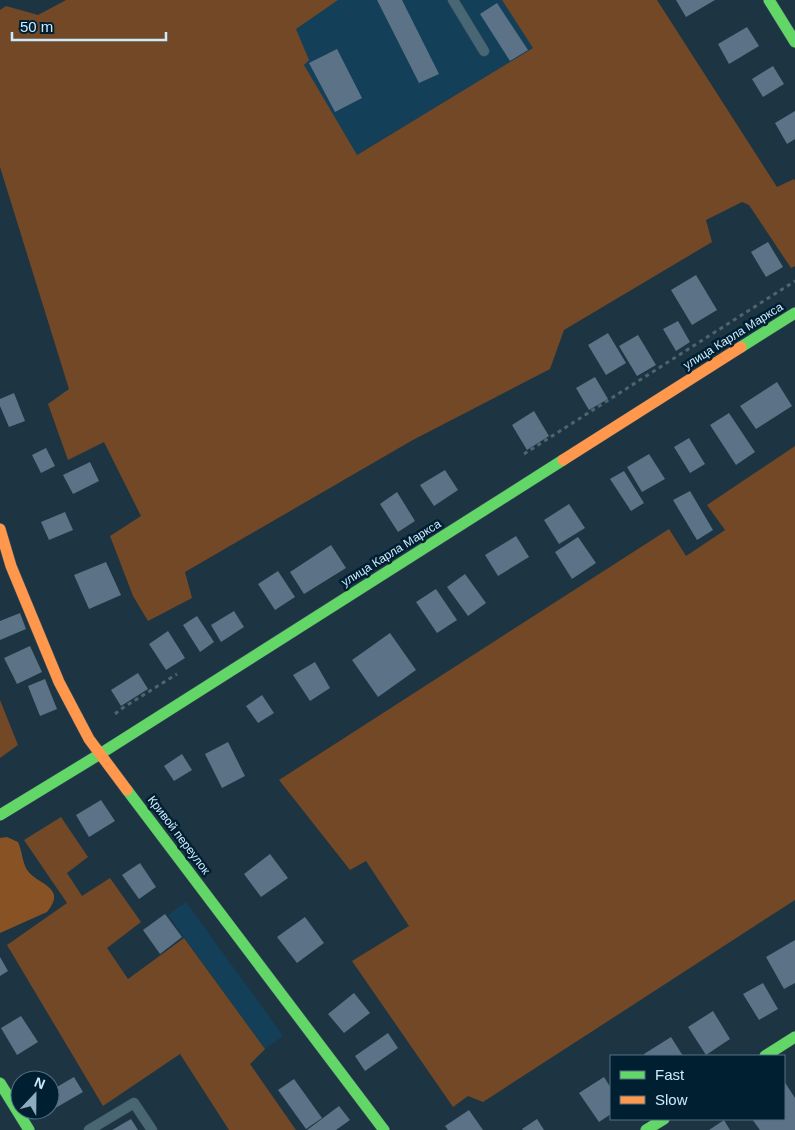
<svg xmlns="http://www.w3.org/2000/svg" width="795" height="1130" font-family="Helvetica,sans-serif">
  <rect width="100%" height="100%" fill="#1d3542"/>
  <path fill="#134058" d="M 338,0 L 502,0 L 534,48 L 356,155 L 304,65 L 295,29 Z
    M 186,902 L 283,1036 L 265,1049 L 168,915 Z"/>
  <path fill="#724826" d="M 66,0 L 338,0 L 296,29 L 309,60 L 304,65 L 357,155 L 533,48 L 502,0 L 657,0 L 777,187 L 794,179 L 795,181 L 795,266 L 791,268 L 749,205 L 742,202 L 706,220 L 712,242 L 564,330 L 550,369 L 411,441 L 185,572 L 192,598 L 148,621 L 133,596 L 110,536 L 141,516 L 104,442 L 68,460 L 48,404 L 69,389 L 0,167 L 0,10 L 6,6 L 38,15 Z
    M 795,446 L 795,900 L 483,1102 L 468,1096 L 453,1107 L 352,961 L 409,926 L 366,861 L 350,870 L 279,780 L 669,529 L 686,556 L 725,530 L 707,505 Z
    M 0,700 L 18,745 L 0,758 Z
    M 61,817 L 88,857 L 67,873 L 82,896 L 110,878 L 141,922 L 107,948 L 128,979 L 184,938 L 265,1049 L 250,1064 L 296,1130 L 229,1130 L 180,1054 L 103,1106 L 7,945 L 67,903 L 24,840 Z"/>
  <path fill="#885224" d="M 7,837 L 18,842 C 22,851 22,860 26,868 C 35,885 69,886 47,912 L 0,933 L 0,838 Z"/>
  <path fill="#5b7287" d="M 377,0 L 402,0 L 439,74 L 419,83 Z
    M 676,0 L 715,0 L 686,17 Z
    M 497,3 L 528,50 L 510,61 L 480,14 Z
    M 747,27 L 759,46 L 729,64 L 718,44 Z
    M 337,49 L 362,98 L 335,112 L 309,63 Z
    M 773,66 L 784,84 L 763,97 L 752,79 Z
    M 795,111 L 795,139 L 787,144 L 775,123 Z
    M 768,242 L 783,267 L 766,277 L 751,252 Z
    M 696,275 L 717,310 L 692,325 L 671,290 Z
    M 678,321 L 690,342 L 676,351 L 663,329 Z
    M 608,333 L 626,363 L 606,375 L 588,345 Z
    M 638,335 L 656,365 L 637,376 L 619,346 Z
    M 595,377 L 608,399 L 589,410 L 576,388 Z
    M 777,382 L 792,406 L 756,429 L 740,406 Z
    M 14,393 L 25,421 L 9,427 L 0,406 L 0,399 Z
    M 534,411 L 549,436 L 527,450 L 512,425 Z
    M 729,413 L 755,452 L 736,465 L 710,425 Z
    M 689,438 L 705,464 L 690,473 L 674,447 Z
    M 46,448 L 55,466 L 41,473 L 32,455 Z
    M 649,454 L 665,479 L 642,492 L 627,467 Z
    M 90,462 L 99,481 L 73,494 L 63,475 Z
    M 445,470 L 458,490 L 434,506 L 420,485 Z
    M 624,471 L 644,503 L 631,511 L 610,479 Z
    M 690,491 L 713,530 L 697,540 L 673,500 Z
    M 397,492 L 415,521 L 398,532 L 380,504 Z
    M 569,504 L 585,528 L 559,544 L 544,520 Z
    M 65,512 L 73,530 L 49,540 L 41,522 Z
    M 516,536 L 529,557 L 498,576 L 485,555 Z
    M 578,537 L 596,563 L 572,579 L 555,552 Z
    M 331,545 L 346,568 L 304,594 L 290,572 Z
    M 106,562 L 121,595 L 89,609 L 74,575 Z
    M 278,571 L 295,597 L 275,610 L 258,584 Z
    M 465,574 L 486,603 L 468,616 L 447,587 Z
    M 436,589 L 457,620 L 437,633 L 416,602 Z
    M 234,611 L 244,627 L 221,642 L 211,625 Z
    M 20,613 L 26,629 L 0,640 L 0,621 Z
    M 197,616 L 214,642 L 200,652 L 183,625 Z
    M 168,631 L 185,658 L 166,670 L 149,644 Z
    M 390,633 L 416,670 L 378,697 L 352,660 Z
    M 30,646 L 42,672 L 17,684 L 4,658 Z
    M 315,662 L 330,688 L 310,701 L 293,675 Z
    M 138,673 L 148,689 L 121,706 L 111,690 Z
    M 45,679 L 57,709 L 40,716 L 28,686 Z
    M 262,695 L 274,713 L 258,723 L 246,706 Z
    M 228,742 L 245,776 L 222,788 L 205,754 Z
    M 182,754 L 192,770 L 174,781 L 164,766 Z
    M 101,800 L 115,821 L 89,837 L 76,815 Z
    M 270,854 L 288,878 L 261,897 L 244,874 Z
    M 140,863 L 156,887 L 139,899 L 122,875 Z
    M 165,914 L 182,937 L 160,954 L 143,930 Z
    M 305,917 L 324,943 L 297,963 L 277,937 Z
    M 795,940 L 795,983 L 784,989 L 766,957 Z
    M 0,957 L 8,971 L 0,976 Z
    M 763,983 L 778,1009 L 759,1020 L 743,994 Z
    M 354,993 L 370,1013 L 344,1033 L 328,1014 Z
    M 713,1011 L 730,1039 L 706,1055 L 688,1027 Z
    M 21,1016 L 38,1042 L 17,1055 L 1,1028 Z
    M 388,1033 L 398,1048 L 365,1071 L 355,1056 Z
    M 671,1037 L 683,1056 L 645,1056 L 644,1054 Z
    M 74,1077 L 83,1092 L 52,1110 L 50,1107 L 50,1091 Z
    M 604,1077 L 611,1088 L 611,1114 L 599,1122 L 579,1093 Z
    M 294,1079 L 322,1118 L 306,1129 L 278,1090 Z
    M 784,1081 L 795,1098 L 795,1130 L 760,1130 L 752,1119 L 784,1119 Z
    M 339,1106 L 350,1120 L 336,1130 L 307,1130 Z
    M 469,1110 L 483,1130 L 448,1130 L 445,1126 Z
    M 131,1119 L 138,1130 L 112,1130 Z
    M 537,1119 L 544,1130 L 523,1130 L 522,1129 Z
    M 724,1120 L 730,1130 L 709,1130 Z"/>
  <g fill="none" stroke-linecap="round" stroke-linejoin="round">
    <defs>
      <path id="lane" d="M 453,0 L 484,51
        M 89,1130 L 134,1103 L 152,1130"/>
      <path id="fast" d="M 769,0 L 795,42
        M 741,347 L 795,313
        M 127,790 L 384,1130
        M 0,815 L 100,754 L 563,460
        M 765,1056 L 795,1037
        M 0,1083 L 29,1130
        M 646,1130 L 664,1119"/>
      <path id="slow" d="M 563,460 L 741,347
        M 0,529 L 11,566 L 59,682 L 89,739 L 127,790"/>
    </defs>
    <use href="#lane" stroke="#40525d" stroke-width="11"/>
    <use href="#fast" stroke="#40525d" stroke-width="12"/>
    <use href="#slow" stroke="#40525d" stroke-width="12"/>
    <path stroke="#4d6571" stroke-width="3" stroke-dasharray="4 4" stroke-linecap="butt" d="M 524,454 L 795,281
      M 115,714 L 121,709 L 177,674"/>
    <use href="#lane" stroke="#496674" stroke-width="10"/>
    <use href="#fast" stroke="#63d668" stroke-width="11"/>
    <use href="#slow" stroke="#ff974d" stroke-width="11"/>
  </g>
  <g text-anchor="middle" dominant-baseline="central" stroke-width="5" stroke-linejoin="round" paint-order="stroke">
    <g font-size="12" fill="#cdeafe" stroke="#002032">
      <text transform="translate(733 336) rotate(-32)">улица Карла Маркса</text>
      <text transform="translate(391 553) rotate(-32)">улица Карла Маркса</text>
      <text transform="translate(179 835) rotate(53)">Кривой переулок</text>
    </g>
  </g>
  <rect x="610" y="1055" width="175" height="65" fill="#002032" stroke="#527184"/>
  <rect x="620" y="1071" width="25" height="8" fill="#63d668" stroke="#527184"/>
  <text x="655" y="1080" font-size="15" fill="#cdeafe">Fast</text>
  <rect x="620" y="1096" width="25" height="8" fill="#ff974d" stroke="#527184"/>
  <text x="655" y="1105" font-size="15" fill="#cdeafe">Slow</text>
  <g transform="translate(35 1095) rotate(22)"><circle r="24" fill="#002032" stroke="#527184"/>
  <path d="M0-4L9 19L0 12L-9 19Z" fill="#8fabbc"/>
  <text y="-8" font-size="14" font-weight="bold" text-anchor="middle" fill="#cdeafe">N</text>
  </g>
  <path d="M12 32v8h154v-8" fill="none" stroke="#cdeafe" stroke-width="2.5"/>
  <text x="20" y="32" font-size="15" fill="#cdeafe" stroke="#002032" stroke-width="4" paint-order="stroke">50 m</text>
</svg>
